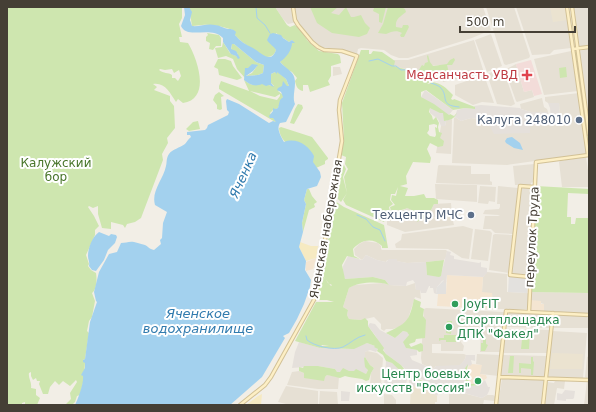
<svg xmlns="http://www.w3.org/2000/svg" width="596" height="412" font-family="'DejaVu Sans',sans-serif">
  <rect width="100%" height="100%" fill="#f2eee6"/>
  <path fill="#e6e0d4" d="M 275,7 L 483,7 L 491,30 L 472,38 L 408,58 L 399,58 L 391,55 L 384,50 L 361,48 L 358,49 L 357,54 L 355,54 L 342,50 L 324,49 L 319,46 L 313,42 L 297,22 L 288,24 L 283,19 Z
    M 486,7 L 514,7 L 530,56 L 529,58 L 506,65 L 504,64 Z
    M 516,7 L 566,7 L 571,48 L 554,50 L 550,54 L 532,55 Z
    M 573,7 L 589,7 L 589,46 L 580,47 L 578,46 Z
    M 491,34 L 502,66 L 487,72 L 475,40 Z
    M 474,40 L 484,73 L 467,78 L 459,78 L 443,82 L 439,65 L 421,67 L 417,72 L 394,66 L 394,60 L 408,60 Z
    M 589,49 L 589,125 L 579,51 Z
    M 571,51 L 573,52 L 578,91 L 544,95 L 534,59 Z
    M 516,64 L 524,92 L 532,90 L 534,97 L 517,102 L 516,101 L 505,70 Z
    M 333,67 L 340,67 L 342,74 L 333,76 Z
    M 503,68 L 515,104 L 511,106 L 497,104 L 487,74 Z
    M 484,75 L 494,103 L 482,102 L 473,105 L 455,95 L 455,85 Z
    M 579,93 L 586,153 L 585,154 L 507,165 L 452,163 L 454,118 L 455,117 L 461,121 L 471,118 L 486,120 L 530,133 L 530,126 L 550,125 L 550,120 L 560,118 L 559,103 L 548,103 L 545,101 L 545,97 Z
    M 542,98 L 544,107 L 547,109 L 548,112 L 531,112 L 521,109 L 520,104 Z
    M 447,117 L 451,117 L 452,120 L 451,154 L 436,153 L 441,126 L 445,126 Z
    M 586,157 L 589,177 L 589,187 L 562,187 L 559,162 L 560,161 Z
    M 534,164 L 533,182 L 531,183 L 531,185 L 515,185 L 513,166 Z
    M 439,165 L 471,166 L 471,174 L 490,174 L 490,181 L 492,182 L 492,185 L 436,183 L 438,166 Z
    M 435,184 L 477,185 L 477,202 L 436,199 Z
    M 480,186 L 496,187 L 495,202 L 489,201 L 488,204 L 478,203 Z
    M 498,186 L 518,188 L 513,234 L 495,233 L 491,229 L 483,229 L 485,216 L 500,216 L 498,215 L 483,214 L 485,210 L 499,209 L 500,207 L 500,204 L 497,204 Z
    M 521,187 L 534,189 L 529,276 L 513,274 L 512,272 Z
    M 451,203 L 452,216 L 427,218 L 434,204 Z
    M 407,208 L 416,212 L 418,217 L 417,221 L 421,219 L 452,217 L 454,225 L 405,232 L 387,225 L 387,219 L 393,212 L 397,209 L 404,210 Z
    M 463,226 L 473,229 L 469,259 L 462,258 L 448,249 L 396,248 L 395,244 L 401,240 L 402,234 Z
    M 475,229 L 490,231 L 492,233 L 488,261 L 471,259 Z
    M 495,234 L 513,235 L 509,273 L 489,270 L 493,235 Z
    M 365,241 L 378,243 L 381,246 L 381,249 L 382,250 L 446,250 L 447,251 L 446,257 L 444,260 L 426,262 L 407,263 L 396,261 L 397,260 L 387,260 L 386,262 L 377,260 L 366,255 L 362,260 L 355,255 L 354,249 L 359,244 Z
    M 487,272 L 507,274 L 507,292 L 527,293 L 529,294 L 528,309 L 494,309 L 492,296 L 482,292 L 483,277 Z
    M 383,283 L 389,285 L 406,286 L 415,283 L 416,290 L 420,290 L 421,299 L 415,297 L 407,322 L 399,327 L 393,329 L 386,329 L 384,331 L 381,329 L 381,324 L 374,317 L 361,320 L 349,319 L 347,315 L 348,310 L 343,307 L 349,288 L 354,285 Z
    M 531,292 L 589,293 L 589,314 L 544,311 L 544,304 L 530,300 Z
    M 426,308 L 503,312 L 505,313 L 501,352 L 480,352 L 481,331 L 479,330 L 467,335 L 462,335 L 461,342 L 464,346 L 463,351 L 441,351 L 441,344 L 432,344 L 432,353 L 464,354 L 466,355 L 465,359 L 460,366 L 436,366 L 433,369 L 422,364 L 421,358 L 424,309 Z
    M 509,312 L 550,314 L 552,317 L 550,328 L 508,327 L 506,325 L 507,315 Z
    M 556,314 L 586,316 L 588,318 L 588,328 L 554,328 L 554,316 Z
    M 506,329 L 549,330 L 550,332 L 547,353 L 504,353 L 503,351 Z
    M 552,331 L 587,333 L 583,378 L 548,377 Z
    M 367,351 L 377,353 L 383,358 L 381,386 L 370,384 L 371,373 L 374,368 L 370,365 L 365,357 L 365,352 Z
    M 477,354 L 501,355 L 499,376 L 480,374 L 481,365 L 476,364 Z
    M 503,355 L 547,356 L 545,376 L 544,377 L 501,376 Z
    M 589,356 L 589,379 L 587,379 L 585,377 L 587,357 Z
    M 299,371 L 304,373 L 325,377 L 327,375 L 339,377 L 338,389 L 318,389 L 287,385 L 292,372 Z
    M 502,378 L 545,380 L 542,405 L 498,405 Z
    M 555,381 L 565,381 L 564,389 L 557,388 L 554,405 L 545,405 L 547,382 L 554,383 Z
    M 587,381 L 589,381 L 589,405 L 584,405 Z
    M 286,386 L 318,391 L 318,404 L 290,405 L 278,402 Z
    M 455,386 L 463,393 L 482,398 L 487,395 L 493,395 L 495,396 L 495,401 L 484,400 L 483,405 L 449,405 L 449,388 Z
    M 320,391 L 337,392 L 338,405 L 319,405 Z
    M 384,394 L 392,395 L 396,400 L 396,405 L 384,405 Z"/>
  <path fill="#f4e5d1" d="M 316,258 L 313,269 L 306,271 L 306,262 Z
    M 447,275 L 483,277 L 482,292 L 492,293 L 494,309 L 437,306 L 438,294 L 446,294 Z
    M 530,300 L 541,301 L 541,304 L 544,304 L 544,311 L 531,310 Z
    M 472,364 L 482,365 L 480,374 L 486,375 L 487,378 L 479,384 L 471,385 L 468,379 L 466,374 L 469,365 Z"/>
  <path fill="#e5e0db" d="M 425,90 L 453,110 L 447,117 L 445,126 L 441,126 L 438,119 L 430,113 L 430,109 L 421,97 Z
    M 559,103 L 560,118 L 551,120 L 550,108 L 548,103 Z
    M 481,105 L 520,108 L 521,109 L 531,112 L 548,112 L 550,125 L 530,126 L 530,133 L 494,134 L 486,120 L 471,118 L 461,121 L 455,117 L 457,110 L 465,108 L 475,109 L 474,106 Z
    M 447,251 L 451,252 L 450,255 L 454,256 L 454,259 L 479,263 L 481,262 L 481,267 L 487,268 L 487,273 L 483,277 L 447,275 L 446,283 L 444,283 L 444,280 L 442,281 L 437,287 L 436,294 L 434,293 L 433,288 L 430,288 L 430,286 L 429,286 L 426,293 L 421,293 L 420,290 L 416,290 L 415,283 L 413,280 L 407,282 L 406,286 L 389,285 L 385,280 L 373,277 L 345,279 L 343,274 L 343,266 L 348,256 L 362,260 L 366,255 L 377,260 L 386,262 L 389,259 L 397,259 L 397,261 L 407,263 L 426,262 L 427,275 L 441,275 Z
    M 370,323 L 375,324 L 380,330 L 395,338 L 403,331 L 407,332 L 409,335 L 406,348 L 417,350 L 417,355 L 410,356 L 412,360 L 431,368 L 433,369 L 436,366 L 460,365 L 465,359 L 466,355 L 475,355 L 475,361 L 471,360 L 472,364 L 470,366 L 469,365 L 461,376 L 466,381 L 470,386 L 479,385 L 485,380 L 488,387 L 490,387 L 489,391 L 487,395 L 482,398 L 464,393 L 455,384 L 448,387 L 446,389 L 441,390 L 439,392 L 437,396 L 420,386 L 412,386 L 411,389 L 409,389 L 409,380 L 424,383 L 432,388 L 425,381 L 410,374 L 401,365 L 386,354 L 375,335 L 368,326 Z
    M 299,342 L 320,348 L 348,349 L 367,343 L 375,346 L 378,349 L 376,352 L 370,350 L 365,352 L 365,357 L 364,358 L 368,370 L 366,374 L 354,371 L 337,372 L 335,369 L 318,366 L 292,368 L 295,352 Z
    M 386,361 L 392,363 L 398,368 L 397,372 L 407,379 L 406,384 L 400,384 L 400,386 L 395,386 L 395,387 L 384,387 Z
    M 565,390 L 575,391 L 574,398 L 573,399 L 566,399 L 566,401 L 557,400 L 557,393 L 562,394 Z
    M 341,391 L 350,392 L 349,401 L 341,401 Z"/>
  <path fill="#ebe3d0" d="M 550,7 L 565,7 L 567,20 L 553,22 Z
    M 552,353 L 583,354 L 582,369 L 550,369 Z
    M 411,386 L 420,386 L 427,390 L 437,396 L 437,402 L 435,402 L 435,405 L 410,405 Z"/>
  <path fill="#f3dcd9" d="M 531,60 L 542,94 L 534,96 L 532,90 L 524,92 L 516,64 Z"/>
  <path fill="#cee6af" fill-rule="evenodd" d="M 7,7 L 182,7 L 182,18 L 179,24 L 182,37 L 179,37 L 180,42 L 188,43 C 198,60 211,99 183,103 L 178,99 L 176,102 C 170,93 165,82 153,84 L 157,87 L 154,90 L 170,96 L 170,101 L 174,106 L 175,128 L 167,138 L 168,143 L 162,154 L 163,160 L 141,218 L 135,222 L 127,224 L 125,228 L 123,225 L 111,222 L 111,229 L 102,228 L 98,214 L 98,206 L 93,208 L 89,206 L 88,207 L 94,216 L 99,226 L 95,230 L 95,235 L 86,255 L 89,264 L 88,266 L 91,270 L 96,273 C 97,279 97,289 92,293 L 95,301 L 92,317 L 89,321 L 87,331 L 89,333 L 85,359 L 83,360 L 83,362 L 85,362 L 84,379 L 80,395 L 77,396 L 75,402 L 72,405 L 65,405 L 71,399 L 70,393 L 77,382 L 76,380 L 70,386 L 63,381 L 59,385 L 55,381 L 50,387 L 48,394 L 43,394 L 39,384 L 40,381 L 37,381 L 36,378 L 33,380 L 31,376 L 31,372 L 29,373 C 28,378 32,382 31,388 L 36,389 L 36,395 L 40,398 L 37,405 L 25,405 L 25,402 L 22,403 L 22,405 L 7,405 ZM 160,69 L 165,70 L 172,69 L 174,73 L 179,70 L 181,76 L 178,81 L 175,78 L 172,78 L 172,75 C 168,72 164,74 159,70 Z
    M 189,7 L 275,7 L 287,25 L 290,27 L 295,25 L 303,33 L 307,40 L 319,51 L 338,54 L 340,56 L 341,63 L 331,66 L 331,76 L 328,81 L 330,85 L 310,92 L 308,85 L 303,85 L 303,91 C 297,90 296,85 295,81 L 297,78 L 292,72 L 288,70 L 280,62 L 292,43 L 294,43 L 292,40 L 289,42 L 276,33 L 275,47 L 276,50 C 275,54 272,57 267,57 C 262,57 238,40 235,35 C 234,34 234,32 233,30 C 223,27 212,24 202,25 C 198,25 196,26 192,26 Z
    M 310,7 L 338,7 L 331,13 L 339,15 L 346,7 L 351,17 L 354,17 L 361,15 L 365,23 L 370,28 L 367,34 L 359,37 L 332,33 L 317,23 Z
    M 377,7 L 386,7 L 382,23 L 379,22 L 379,14 L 373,11 L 374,8 Z
    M 388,7 L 401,7 L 405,9 L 406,12 C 400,17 395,19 396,27 L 402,28 L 403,25 L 408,25 L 409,27 L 404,37 L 401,37 L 400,35 L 402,33 C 397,30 392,31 386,34 L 378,33 L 383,24 Z
    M 207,33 L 219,35 L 221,38 L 221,46 L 216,46 L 213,50 L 209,49 L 210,43 L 206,41 L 206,37 L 208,35 Z
    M 223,42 L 230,53 L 236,56 L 238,58 L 238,54 L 231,50 L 232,44 L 234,44 L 256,62 L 264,65 L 263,73 L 258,75 L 246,76 L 252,73 L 257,66 L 254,65 L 245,70 L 245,78 L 237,69 L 233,59 L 226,56 L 218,58 L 215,48 L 222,47 Z
    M 361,50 L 369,50 L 369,54 L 371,54 L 373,51 L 382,52 L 395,61 L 394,66 L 415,72 L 418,71 L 422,65 L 424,66 L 425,63 L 428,62 L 427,56 L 428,55 L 430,62 L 433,66 L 447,64 L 450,60 L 454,58 L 455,60 L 452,65 L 447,65 L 449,73 L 443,74 L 442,81 L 440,70 L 427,74 L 429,83 L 427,83 L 429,84 L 431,82 C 442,83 446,88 453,95 L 451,99 L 453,100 L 454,99 L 475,107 L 475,109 L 465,108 L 453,110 L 426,90 L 421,92 L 421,97 L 434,104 L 449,115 L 450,114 L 454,116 L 457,113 C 454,119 450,120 444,121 L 443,113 L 440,113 L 430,108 L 429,112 L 432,116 L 433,120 L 436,117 L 439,123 L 438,127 L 439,132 L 442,133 L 440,138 L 444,141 L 443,146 L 438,147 L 430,143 L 427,149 L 431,158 L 430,163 L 413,162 L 406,176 L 407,184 L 400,186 L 408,188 L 405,196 L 414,196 L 424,194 L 426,198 L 434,198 L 438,200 L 438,204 L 434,204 L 427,218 L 425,216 L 424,219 L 421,219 L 417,222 L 418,217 L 415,216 L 416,212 L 407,208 C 402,211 396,210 391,211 L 390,207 L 395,205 L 391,200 L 392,195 L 396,196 L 398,187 L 395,194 L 391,194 L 390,200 L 393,204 L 389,207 L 390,212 L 386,217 L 384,222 L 346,205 L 343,200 L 347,193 L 344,177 L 348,169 L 345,164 L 346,157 L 341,155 L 344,139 L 342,103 ZM 434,124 L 437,125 L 437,128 L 435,127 L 436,135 L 435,137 L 430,136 L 427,133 L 429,130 L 429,125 Z
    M 573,52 L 578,52 L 589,134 L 589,149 L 587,150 Z
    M 218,59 L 225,59 L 231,61 L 233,66 L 242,78 L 237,80 L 219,75 L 218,69 L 214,67 Z
    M 566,67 L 567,77 L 560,78 L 559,68 Z
    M 277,71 L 286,79 L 289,86 L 283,86 L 278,91 L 283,95 L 283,97 L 278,108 L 273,110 L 270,113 L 277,123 L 219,89 L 219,86 L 221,81 L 249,91 L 244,80 C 254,88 254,83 263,84 C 267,84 270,86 274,86 L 271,83 L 271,74 ZM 250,91 L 275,97 L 280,94 L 280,96 L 277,100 L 260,96 Z
    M 219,92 L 224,96 L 221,97 L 222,109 L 220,110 L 217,109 L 217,105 L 213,100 L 215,95 Z
    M 298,104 L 302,105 L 303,108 L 294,124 L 290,123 L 295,109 Z
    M 198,121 L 200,129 L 189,131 L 186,129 L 193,122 Z
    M 281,127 L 312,137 L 328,158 L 328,159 L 325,161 L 325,164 L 316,168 C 308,151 280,149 279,128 Z
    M 344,165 L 346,169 L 343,177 L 347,193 L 341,202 L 336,197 L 341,167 Z
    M 536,186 L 589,189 L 589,194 L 568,193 L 567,217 L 571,217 L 571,224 L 575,224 L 576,218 L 589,218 L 589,293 L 531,292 Z
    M 307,189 L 309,189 L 312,196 L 317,202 L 314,204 L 315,207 L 309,210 L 303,232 L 302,223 L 306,204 L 304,200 Z
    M 335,201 L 344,207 L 384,225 L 388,248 L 382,248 L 382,246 C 372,237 361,240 353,249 L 354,256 L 360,259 L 347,256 L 342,265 L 345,279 L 373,277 L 385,280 L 389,285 C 378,281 359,282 349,288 L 343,307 L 348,310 L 347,315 L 349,319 L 361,320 L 365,318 L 368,321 L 368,326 L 384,348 L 383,350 L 386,354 L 401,365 L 409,375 L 425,382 L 408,378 L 392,363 L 386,361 L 383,355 L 377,351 L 378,349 L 374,347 L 375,346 L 367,343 L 354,349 L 320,348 L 322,346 L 329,346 L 322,345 L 320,348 L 295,341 L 316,302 L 334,302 L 327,300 L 317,300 L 322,275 L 331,286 L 332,285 L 328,283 L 322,274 Z
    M 444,260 L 441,276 L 439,277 L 427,275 L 426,262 Z
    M 414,299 L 421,302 L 420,307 L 424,309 L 423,316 L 426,320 L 425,338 L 416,339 L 415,342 L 409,344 L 411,347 L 421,343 L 423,345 L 423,351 L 419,352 L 417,350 L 406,348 L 403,342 L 409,335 L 407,332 L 403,331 L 395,338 L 386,333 C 406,323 409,323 414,299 Z
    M 447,321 L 452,321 L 451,334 L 446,333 Z
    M 523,330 L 530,331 L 529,349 L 521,349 Z
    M 444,335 L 462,335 L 461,340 L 459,340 L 459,342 L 446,342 L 446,340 L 441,340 L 439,341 L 439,338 L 444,338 Z
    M 483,337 L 486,338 L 486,344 L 488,345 L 485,351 L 481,351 L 481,343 L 483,343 Z
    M 510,356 L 514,356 L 513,373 L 508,373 Z
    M 365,357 L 370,365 L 374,368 L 371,373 L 369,380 L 366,381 L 362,379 L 349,377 L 345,376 L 340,378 L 327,375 L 325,377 L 324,381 L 304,378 L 304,373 L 299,371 L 299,367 L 303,368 L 304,366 L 318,366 L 335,369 L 337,372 L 340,372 L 343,368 L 349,371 L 354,371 L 356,369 L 366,374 L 368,370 L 365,367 L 364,358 Z
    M 531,357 L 533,357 L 533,361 L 534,362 L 533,375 L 531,375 L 531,369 L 521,368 L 521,373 L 519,373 L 519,363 L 531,364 Z
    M 468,364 L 466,374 L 469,378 L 468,379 L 470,384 L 479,384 L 483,382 L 479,385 L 469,386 L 466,381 L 460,376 Z"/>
  <path fill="#f6eac2" d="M 300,242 L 311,246 L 318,246 L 316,258 L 306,261 L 299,247 Z
    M 262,394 L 261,405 L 246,405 L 258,396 Z"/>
  <path fill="#e3e1de" d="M 509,275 L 528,278 L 527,293 L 508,292 Z
    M 444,280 L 444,283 L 446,283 L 446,294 L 436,294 L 437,287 Z"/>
  <path fill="#a3d1ee" d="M 184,7 L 189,7 L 192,12 L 190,20 L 192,26 C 199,27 208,23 215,25 C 219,25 223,28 228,29 C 232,29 233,29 236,32 L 235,35 C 240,41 246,45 253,48 C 260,52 271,65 276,50 C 274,46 270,45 267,40 L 270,34 L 273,33 L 281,35 L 283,38 L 289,42 L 292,40 L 295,43 L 292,43 C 292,50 286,58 280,62 C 283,66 289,69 292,73 C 299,82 291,95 295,104 L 286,122 L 280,123 C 276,129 281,136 284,142 C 297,137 309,146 314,156 L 313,162 L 320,172 L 321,177 L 317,186 L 307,189 L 304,200 L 306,204 L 302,223 L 303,232 L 299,247 L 306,261 L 305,270 L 311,280 L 310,287 L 304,304 L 297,319 L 289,333 L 283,336 L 285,338 L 262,377 L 230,405 L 75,405 C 78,399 84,383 83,376 L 81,375 L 85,368 L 85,363 L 83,362 L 83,360 L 85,359 L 90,322 L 97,302 L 96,301 L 94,292 L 99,272 L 109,254 L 117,252 L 121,243 C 126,243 129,241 134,242 C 138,243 141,244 145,245 C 149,247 149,249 154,250 L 161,244 L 160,240 L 162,238 L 163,223 L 167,212 L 155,205 C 151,191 163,180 166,166 C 167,163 166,158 169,154 C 172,149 180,148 185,144 C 187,142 188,139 191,137 L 190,135 L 187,135 L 187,132 L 205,130 L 207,128 L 208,125 L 228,115 L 229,112 L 227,110 L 226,101 L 227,99 L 239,104 L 269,123 L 273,121 L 276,122 L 273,118 L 270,118 L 269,116 L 273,111 L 273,108 L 275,109 L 278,108 L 280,100 L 283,97 L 281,92 L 277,90 L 278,88 L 282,86 L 283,81 L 287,86 L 289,86 L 286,79 L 277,72 L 277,74 L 275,72 L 271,74 L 271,83 L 274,87 L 269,85 L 266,86 L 262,84 C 255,87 250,85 244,80 L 245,68 L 248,68 L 252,64 L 258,65 L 253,71 L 246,76 L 258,75 L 263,73 L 264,65 L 256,62 L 234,44 L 232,44 L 231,49 L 236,51 L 240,58 L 238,59 L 236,56 L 231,54 L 223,42 L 223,38 C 211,25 187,40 181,26 L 185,15 Z
    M 512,137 L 520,143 L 523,150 L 514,148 L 506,143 L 505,141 L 507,138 Z
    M 99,232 L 109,236 L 111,234 L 116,235 L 117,237 L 115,243 L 108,250 L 104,260 L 96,271 L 92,270 L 89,266 C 90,262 88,260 88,256 C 88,248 92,237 99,232 Z"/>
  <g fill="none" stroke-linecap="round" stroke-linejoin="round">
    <path stroke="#a3d1ee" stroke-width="1" d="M 256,7 L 257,18 L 265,25 L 270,33
      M 369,61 L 378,59 L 392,66 L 396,66 L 401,70 C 408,69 422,73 427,79
      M 431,83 C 434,84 437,85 440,87 C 450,97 438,105 459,107
      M 357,215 L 366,219 L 373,227 L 380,230 L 385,241
      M 306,336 L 307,340 C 314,346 334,351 343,347 C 351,343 356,337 365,335"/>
    <defs>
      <path id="secondary" d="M 567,7 L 588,155
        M 572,7 L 589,134
        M 573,49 L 589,47
        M 530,277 L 510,275 L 520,186 L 534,187
        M 529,312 L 536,162 L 589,155
        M 499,377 L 589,380
        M 240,405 L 265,385 L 271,377 L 315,298 L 342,141 L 339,110 L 340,100 L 357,56 L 342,51 L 324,50 L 318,47 L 312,42 L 298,25 L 295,20 L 293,7
        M 496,405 L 506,311 L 589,315
        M 543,405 L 553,313"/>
    </defs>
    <use href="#secondary" stroke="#d2c196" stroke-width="4.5"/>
    <use href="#secondary" stroke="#fdefc5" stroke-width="2.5"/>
  </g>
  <path fill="#e0444e" stroke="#fff" stroke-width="1.5" d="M525 69h4v4h4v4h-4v4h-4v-4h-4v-4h4z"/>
  <g fill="#5c6f8a" stroke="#fff" stroke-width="1.5">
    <circle cx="579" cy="120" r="4"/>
    <circle cx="471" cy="215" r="4"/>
  </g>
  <g fill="#2e9e5b" stroke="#fff" stroke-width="1.5">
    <circle cx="455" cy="304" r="4"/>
    <circle cx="449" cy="327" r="4"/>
    <circle cx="478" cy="381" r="4"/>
  </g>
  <g text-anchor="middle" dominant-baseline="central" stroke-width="4" stroke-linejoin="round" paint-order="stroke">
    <g font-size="12" fill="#be3a42" stroke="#fff" text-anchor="end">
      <text x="518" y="75">Медсанчасть УВД</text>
    </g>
    <g font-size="12" fill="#4e5e75" stroke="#fff" text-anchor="end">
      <text x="571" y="120">Калуга 248010</text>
      <text x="463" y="215">Техцентр МЧС</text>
    </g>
    <g font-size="12" fill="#48752a" stroke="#fff">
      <text x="56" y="163">Калужский<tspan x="56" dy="14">бор</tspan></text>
    </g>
    <g font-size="12" fill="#453f35" stroke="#fff">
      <text transform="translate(326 229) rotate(-80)">Яченская набережная</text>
      <text transform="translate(532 237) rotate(-87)">переулок Труда</text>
    </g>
    <g font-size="12" fill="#27864d" stroke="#fff" text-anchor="start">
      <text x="463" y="304">JoyFIT</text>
      <text x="457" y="320">Спортплощадка<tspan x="457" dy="14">ДПК "Факел"</tspan></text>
      <text x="470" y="374" text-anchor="end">Центр боевых<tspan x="470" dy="14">искусств "Россия"</tspan></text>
    </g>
    <g font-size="13" font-style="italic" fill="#317bae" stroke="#fff">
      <text transform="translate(243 175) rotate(-66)">Яченка</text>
      <text x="198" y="313">Яченское<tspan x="198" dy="15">водохранилище</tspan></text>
    </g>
  </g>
  <rect width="596" height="412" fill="none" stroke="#453f35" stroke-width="16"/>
  <path d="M460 26v6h115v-6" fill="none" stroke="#453f35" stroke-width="2"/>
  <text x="466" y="26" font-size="12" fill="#453f35" stroke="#ffffff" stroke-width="3" paint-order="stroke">500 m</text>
</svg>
